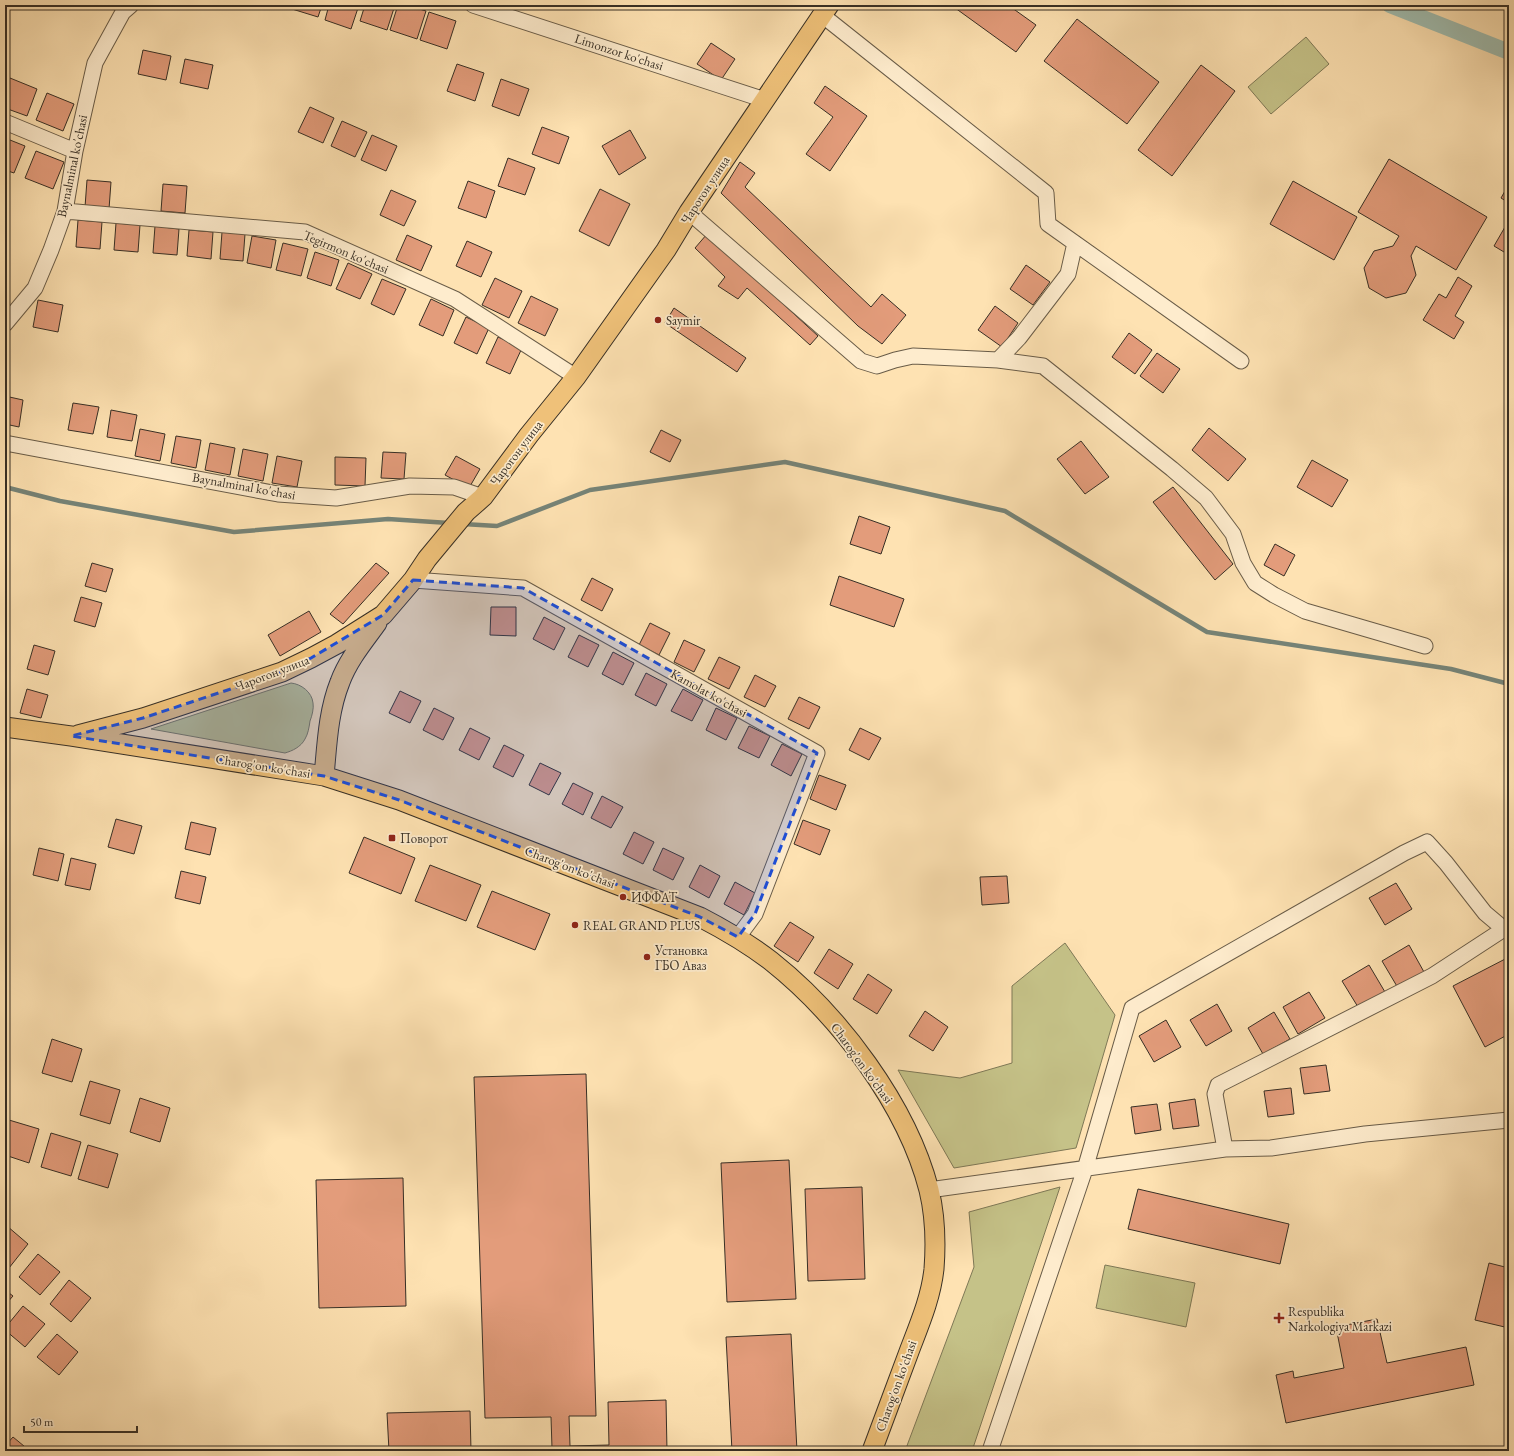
<svg xmlns="http://www.w3.org/2000/svg" width="1514" height="1456" font-family="'EB Garamond',serif">
  <rect width="100%" height="100%" fill="#fee2b2"/>
  <filter id="stains"><feTurbulence type="fractalNoise" baseFrequency=".005" numOctaves="4"/><feColorMatrix values="0 0 0 0 .2 0 0 0 0 .09 0 0 0 0 .02 0 0 0 .5 -.17"/></filter>
  <radialGradient id="worn" r=".72"><stop offset=".6" stop-color="#630" stop-opacity="0"/><stop offset="1" stop-color="#630" stop-opacity=".3"/></radialGradient>
  <path fill="#c5c288" stroke="#7e7856" d="M 1306,37 L 1329,64 L 1271,114 L 1248,87 Z
    M 291,683 C 301,684 312,692 313,703 C 314,708 312,716 310,721 C 309,728 308,734 305,739 C 301,747 292,751 285,753 L 151,729 Z
    M 1065,943 L 1115,1015 L 1076,1148 L 954,1168 L 898,1070 L 960,1078 L 1012,1063 L 1012,986 Z
    M 1060,1187 L 972,1451 L 905,1451 L 974,1267 L 969,1212 Z
    M 1105,1265 L 1195,1283 L 1186,1327 L 1096,1308 Z"/>
  <g fill="none" stroke-linecap="round" stroke-linejoin="round">
    <path stroke="#768478" stroke-width="4.5" d="M 5,487 L 60,501 L 234,532 L 388,519 L 449,523
      M 463,524 L 497,526 L 590,490 L 785,462 L 1005,511 L 1207,632 L 1451,669 L 1509,684"/>
    <path stroke="#a0bdb0" stroke-width="16" d="M 1390,5 L 1509,52"/>
  </g>
  <path fill="#e39c7b" stroke="#372f25" d="M 293,5 L 322,5 L 318,17 L 292,9 Z
    M 329,5 L 359,5 L 351,29 L 325,20 Z
    M 365,5 L 395,5 L 387,30 L 360,21 Z
    M 398,5 L 406,5 L 426,11 L 417,39 L 390,30 Z
    M 951,5 L 1008,5 L 1036,25 L 1016,52 Z
    M 429,12 L 456,21 L 447,49 L 420,40 Z
    M 1077,19 L 1159,82 L 1127,124 L 1044,61 Z
    M 711,43 L 735,59 L 721,80 L 697,64 Z
    M 143,50 L 171,56 L 166,80 L 138,74 Z
    M 185,59 L 213,65 L 208,89 L 180,83 Z
    M 457,64 L 484,73 L 475,101 L 447,91 Z
    M 1201,65 L 1235,91 L 1172,176 L 1138,150 Z
    M 10,78 L 37,89 L 27,116 L 5,108 L 5,90 Z
    M 501,79 L 529,89 L 519,116 L 492,106 Z
    M 825,86 L 867,116 L 830,171 L 806,154 L 833,117 L 814,103 Z
    M 47,93 L 74,104 L 63,131 L 36,120 Z
    M 310,107 L 334,118 L 323,143 L 298,132 Z
    M 342,121 L 367,132 L 355,157 L 331,146 Z
    M 542,127 L 569,137 L 559,164 L 532,154 Z
    M 630,130 L 646,158 L 619,175 L 602,146 Z
    M 372,135 L 397,146 L 386,171 L 361,160 Z
    M 5,138 L 25,146 L 14,173 L 5,170 Z
    M 36,151 L 64,162 L 53,189 L 25,178 Z
    M 508,158 L 535,168 L 525,195 L 498,186 Z
    M 1389,159 L 1487,217 L 1456,270 L 1416,246 L 1411,256 L 1416,275 L 1406,293 L 1386,298 L 1369,288 L 1364,268 L 1374,251 L 1393,246 L 1399,236 L 1358,212 Z
    M 740,162 L 755,173 L 745,187 L 871,307 L 882,294 L 906,315 L 882,344 L 858,326 L 721,193 Z
    M 87,180 L 111,182 L 109,209 L 85,207 Z
    M 468,181 L 495,191 L 486,218 L 458,208 Z
    M 1293,181 L 1357,217 L 1334,260 L 1270,224 Z
    M 163,184 L 187,186 L 185,213 L 161,211 Z
    M 1509,184 L 1509,203 L 1501,198 Z
    M 600,189 L 630,204 L 609,246 L 579,231 Z
    M 391,190 L 416,201 L 404,226 L 380,215 Z
    M 78,220 L 102,222 L 100,249 L 76,247 Z
    M 1509,220 L 1509,255 L 1494,246 Z
    M 116,223 L 140,225 L 138,252 L 114,250 Z
    M 155,226 L 179,229 L 177,255 L 153,253 Z
    M 189,230 L 213,232 L 211,259 L 187,256 Z
    M 222,232 L 245,234 L 243,261 L 220,259 Z
    M 707,234 L 818,336 L 810,345 L 747,288 L 738,299 L 718,286 L 725,277 L 695,248 Z
    M 407,235 L 432,246 L 421,271 L 396,260 Z
    M 252,236 L 276,240 L 271,268 L 247,263 Z
    M 467,241 L 492,252 L 481,277 L 456,266 Z
    M 283,243 L 308,249 L 301,276 L 276,270 Z
    M 315,252 L 339,260 L 331,286 L 307,278 Z
    M 348,263 L 372,274 L 360,299 L 336,289 Z
    M 1026,265 L 1050,282 L 1033,305 L 1010,289 Z
    M 1458,277 L 1472,286 L 1455,316 L 1464,322 L 1454,339 L 1423,320 L 1439,294 L 1446,298 Z
    M 495,278 L 522,291 L 509,318 L 482,305 Z
    M 382,279 L 406,289 L 394,315 L 371,304 Z
    M 531,296 L 558,309 L 545,336 L 518,323 Z
    M 431,299 L 454,310 L 443,336 L 419,325 Z
    M 38,300 L 63,305 L 58,332 L 33,327 Z
    M 995,306 L 1018,323 L 1002,347 L 978,330 Z
    M 674,308 L 746,358 L 737,372 L 665,323 Z
    M 466,317 L 489,328 L 477,354 L 454,343 Z
    M 1129,333 L 1152,350 L 1135,374 L 1112,357 Z
    M 498,337 L 522,348 L 510,374 L 486,363 Z
    M 1157,353 L 1180,369 L 1163,393 L 1140,376 Z
    M 5,396 L 23,400 L 19,427 L 5,424 Z
    M 73,403 L 99,407 L 93,434 L 68,430 Z
    M 111,410 L 137,415 L 132,441 L 107,437 Z
    M 1209,428 L 1246,459 L 1228,481 L 1192,450 Z
    M 140,429 L 165,434 L 160,461 L 135,456 Z
    M 661,430 L 681,440 L 670,462 L 650,452 Z
    M 176,436 L 201,440 L 196,468 L 171,463 Z
    M 1081,441 L 1109,477 L 1085,494 L 1057,459 Z
    M 210,443 L 235,448 L 230,475 L 205,470 Z
    M 243,449 L 268,454 L 263,481 L 238,476 Z
    M 383,452 L 406,453 L 404,479 L 381,478 Z
    M 277,456 L 302,461 L 297,487 L 272,483 Z
    M 456,456 L 480,469 L 469,488 L 445,475 Z
    M 335,457 L 366,458 L 365,486 L 335,485 Z
    M 1312,460 L 1348,480 L 1332,507 L 1297,487 Z
    M 1173,487 L 1233,564 L 1215,580 L 1153,502 Z
    M 859,516 L 890,527 L 881,554 L 850,544 Z
    M 1275,544 L 1295,555 L 1284,576 L 1264,565 Z
    M 92,563 L 113,569 L 106,592 L 85,586 Z
    M 376,563 L 389,573 L 343,624 L 330,614 Z
    M 839,576 L 904,599 L 894,627 L 830,605 Z
    M 592,578 L 613,589 L 602,611 L 581,600 Z
    M 81,597 L 102,603 L 95,627 L 74,621 Z
    M 491,607 L 516,607 L 516,636 L 490,635 Z
    M 309,611 L 321,632 L 280,656 L 268,635 Z
    M 544,617 L 565,628 L 554,650 L 533,639 Z
    M 650,623 L 670,633 L 659,655 L 639,645 Z
    M 579,635 L 599,645 L 588,667 L 568,657 Z
    M 684,640 L 705,650 L 694,672 L 674,662 Z
    M 34,645 L 55,651 L 48,675 L 27,669 Z
    M 613,652 L 634,663 L 623,685 L 602,674 Z
    M 719,657 L 740,667 L 729,689 L 708,679 Z
    M 646,673 L 667,684 L 656,706 L 635,695 Z
    M 755,675 L 776,686 L 765,707 L 744,697 Z
    M 27,689 L 48,695 L 41,718 L 20,713 Z
    M 683,689 L 703,700 L 692,721 L 671,711 Z
    M 400,691 L 421,701 L 410,723 L 389,713 Z
    M 799,697 L 820,707 L 809,729 L 788,719 Z
    M 434,708 L 454,718 L 443,740 L 423,730 Z
    M 716,708 L 737,718 L 726,740 L 706,730 Z
    M 749,726 L 770,736 L 759,758 L 738,748 Z
    M 470,728 L 490,738 L 479,760 L 459,750 Z
    M 860,728 L 881,738 L 869,760 L 849,750 Z
    M 782,744 L 802,754 L 791,776 L 771,765 Z
    M 504,745 L 524,755 L 513,777 L 493,767 Z
    M 540,763 L 561,773 L 549,795 L 529,785 Z
    M 819,775 L 846,785 L 836,810 L 810,799 Z
    M 573,783 L 593,793 L 583,815 L 562,804 Z
    M 602,796 L 623,807 L 611,828 L 591,818 Z
    M 116,819 L 142,826 L 134,854 L 108,847 Z
    M 803,820 L 830,830 L 820,855 L 794,844 Z
    M 191,822 L 216,828 L 210,855 L 185,849 Z
    M 634,832 L 654,842 L 643,864 L 623,854 Z
    M 364,837 L 415,858 L 401,894 L 349,873 Z
    M 39,848 L 64,854 L 58,881 L 33,875 Z
    M 663,848 L 684,858 L 673,880 L 653,870 Z
    M 71,858 L 96,864 L 90,890 L 65,885 Z
    M 430,865 L 481,885 L 466,921 L 415,901 Z
    M 700,865 L 720,876 L 709,898 L 689,887 Z
    M 181,871 L 206,877 L 200,904 L 175,898 Z
    M 1007,876 L 1009,903 L 982,905 L 980,877 Z
    M 735,882 L 755,893 L 744,915 L 724,904 Z
    M 1396,883 L 1412,909 L 1385,925 L 1369,898 Z
    M 492,891 L 550,914 L 535,950 L 477,927 Z
    M 790,922 L 814,937 L 798,962 L 774,946 Z
    M 1409,945 L 1424,972 L 1398,988 L 1382,961 Z
    M 829,949 L 853,964 L 838,989 L 814,973 Z
    M 1509,957 L 1509,1034 L 1485,1047 L 1453,986 Z
    M 1369,965 L 1385,992 L 1358,1007 L 1342,981 Z
    M 868,974 L 892,990 L 877,1014 L 853,999 Z
    M 1309,992 L 1325,1018 L 1298,1034 L 1283,1007 Z
    M 1217,1004 L 1232,1031 L 1206,1046 L 1190,1020 Z
    M 925,1011 L 948,1027 L 933,1051 L 909,1036 Z
    M 1274,1012 L 1290,1039 L 1263,1054 L 1248,1028 Z
    M 1166,1020 L 1181,1047 L 1154,1062 L 1139,1036 Z
    M 52,1039 L 82,1049 L 72,1082 L 42,1073 Z
    M 1326,1065 L 1330,1091 L 1304,1094 L 1300,1068 Z
    M 586,1074 L 596,1416 L 569,1416 L 570,1446 L 609,1445 L 608,1402 L 666,1400 L 667,1451 L 389,1451 L 387,1413 L 470,1411 L 471,1450 L 552,1448 L 551,1417 L 485,1418 L 474,1077 Z
    M 90,1081 L 120,1090 L 110,1124 L 80,1115 Z
    M 1291,1088 L 1294,1114 L 1268,1117 L 1264,1091 Z
    M 140,1098 L 170,1108 L 160,1142 L 130,1132 Z
    M 1195,1099 L 1199,1126 L 1173,1129 L 1169,1103 Z
    M 1157,1104 L 1161,1130 L 1135,1134 L 1131,1107 Z
    M 9,1120 L 39,1129 L 29,1163 L 5,1155 L 5,1132 Z
    M 51,1133 L 81,1142 L 71,1176 L 41,1167 Z
    M 88,1145 L 118,1154 L 108,1188 L 78,1179 Z
    M 789,1160 L 796,1299 L 727,1302 L 721,1163 Z
    M 403,1178 L 406,1306 L 319,1308 L 316,1180 Z
    M 862,1187 L 865,1279 L 808,1281 L 805,1189 Z
    M 1138,1189 L 1289,1224 L 1280,1264 L 1128,1229 Z
    M 7,1226 L 28,1244 L 9,1268 L 5,1265 L 5,1228 Z
    M 38,1254 L 60,1272 L 40,1295 L 19,1277 Z
    M 1489,1263 L 1509,1268 L 1509,1328 L 1475,1320 Z
    M 69,1280 L 91,1298 L 71,1322 L 50,1304 Z
    M 5,1290 L 13,1296 L 5,1305 Z
    M 23,1306 L 45,1324 L 25,1347 L 5,1330 L 5,1328 Z
    M 1377,1319 L 1387,1363 L 1466,1347 L 1474,1385 L 1286,1423 L 1276,1375 L 1293,1371 L 1294,1378 L 1344,1368 L 1336,1327 Z
    M 57,1334 L 78,1352 L 59,1375 L 37,1357 Z
    M 791,1334 L 797,1451 L 732,1451 L 726,1337 Z
    M 13,1437 L 30,1451 L 5,1451 L 5,1446 Z"/>
  <g fill="none" stroke-linecap="round" stroke-linejoin="round">
    <defs>
      <path id="minor" d="M 473,5 L 765,100
        M 822,15 L 1046,193 L 1048,224 L 1241,361
        M 5,122 L 75,151
        M 65,211 L 305,232 L 455,299 L 576,377
        M 689,212 L 861,361 L 877,366 L 895,360 L 913,356 L 998,360 L 1043,366 L 1172,469 L 1206,498 L 1233,534 L 1243,563 L 1255,583 L 1274,595 L 1305,611 L 1425,646
        M 5,324 L 35,288 L 51,250 L 65,211 L 75,151 L 95,63 L 123,12 L 131,5
        M 998,360 L 1019,338 L 1068,274 L 1075,243
        M 5,443 L 278,494 L 336,498 L 410,486 L 454,487 L 483,497
        M 413,580 L 523,588 L 817,753 L 755,914 L 738,937
        M 929,1190 L 1225,1149 L 1271,1148 L 1365,1134 L 1509,1120
        M 990,1451 L 1085,1169 L 1132,1008 L 1404,853 L 1427,842 L 1446,863 L 1485,913 L 1504,929 L 1432,976 L 1218,1085 L 1215,1094 L 1225,1149"/>
      <path id="major" d="M 5,727 L 71,736 L 324,776 L 399,800 L 700,917 C 725,930 749,944 771,961 C 839,1015 907,1105 929,1190 C 935,1215 936,1243 934,1269 C 931,1297 920,1323 910,1349 C 897,1383 885,1417 872,1451
        M 78,735 L 143,718 L 282,672 L 311,658 L 337,644 L 383,615 L 413,580 L 427,559 L 466,512 L 483,497 L 529,435 L 576,377 L 666,250 L 689,212 L 829,5
        M 324,776 C 327,745 328,712 340,682 C 348,660 364,641 377,623"/>
    </defs>
    <use href="#minor" stroke="#695c48" stroke-width="17"/>
    <use href="#major" stroke="#372f25" stroke-width="21"/>
    <use href="#minor" stroke="#feeccd" stroke-width="15"/>
    <use href="#major" stroke="#efc179" stroke-width="19"/>
  </g>
  <path fill="#1d4ed8" fill-opacity="0.2" stroke="#1d4ed8" stroke-width="3" stroke-dasharray="8 5" stroke-linejoin="round" d="M 413,580 L 523,588 L 817,753 L 755,914 L 738,937 L 700,917 L 399,800 L 324,776 L 71,736 L 143,718 L 282,672 L 311,658 L 383,615 Z"/>
  <g fill="#8f2418" stroke="#feeccd" stroke-width="1.5">
    <circle cx="658" cy="320" r="4"/>
    <rect x="388" y="834" width="8" height="8" rx="2"/>
    <circle cx="623" cy="897" r="4"/>
    <circle cx="575" cy="925" r="4"/>
    <circle cx="647" cy="957" r="4"/>
    <path d="M1277 1312h4v4h4v4h-4v4h-4v-4h-4v-4h4z"/>
  </g>
  <g text-anchor="middle" dominant-baseline="central" stroke-width="3.5" stroke-linejoin="round" paint-order="stroke">
    <g font-size="13" fill="#372f25" stroke="#feeccd">
      <text transform="translate(619 52) rotate(18)">Limonzor ko'chasi</text>
      <text transform="translate(72 166) rotate(-78)">Baynalminal ko'chasi</text>
      <text transform="translate(705 190) rotate(-57)">Чарогон улица</text>
      <text transform="translate(346 252) rotate(23)">Tegirmon ko'chasi</text>
      <text transform="translate(516 453) rotate(-53)">Чарогон улица</text>
      <text transform="translate(244 486) rotate(10)">Baynalminal ko'chasi</text>
      <text transform="translate(272 673) rotate(-21)">Чарогон улица</text>
      <text transform="translate(709 693) rotate(29)">Kamolat ko'chasi</text>
      <text transform="translate(263 766) rotate(9)">Charog'on ko'chasi</text>
      <text transform="translate(570 867) rotate(21)">Charog'on ko'chasi</text>
      <text transform="translate(862 1063) rotate(54)">Charog'on ko'chasi</text>
      <text transform="translate(896 1386) rotate(-70)">Charog'on ko'chasi</text>
    </g>
    <g font-size="13" fill="#372f25" stroke="#feeccd" text-anchor="start">
      <text x="666" y="320">Saymir</text>
      <text x="400" y="838">Поворот</text>
      <text x="631" y="897">ИФФАТ</text>
      <text x="583" y="925">REAL GRAND PLUS</text>
      <text x="655" y="950">Установка<tspan x="655" dy="15">ГБО Аваз</tspan></text>
      <text x="1288" y="1311">Respublika<tspan x="1288" dy="15">Narkologiya Markazi</tspan></text>
    </g>
  </g>
  <rect width="1514" height="1456" fill="none" stroke="#fee2b2" stroke-width="20"/>
  <rect x="6" y="6" width="1502" height="1444" fill="none" stroke="#372f25" stroke-width="2"/>
  <rect x="10" y="10" width="1494" height="1436" fill="none" stroke="#372f25"/>
  <path d="M24 1426v6h113v-6" fill="none" stroke="#372f25" stroke-width="2"/>
  <text x="30" y="1426" font-size="12" fill="#372f25" stroke="#feeccd" stroke-width="3" paint-order="stroke">50 m</text>
  <rect width="100%" height="100%" filter="url(#stains)"/>
  <rect width="100%" height="100%" fill="url(#worn)"/>
</svg>
